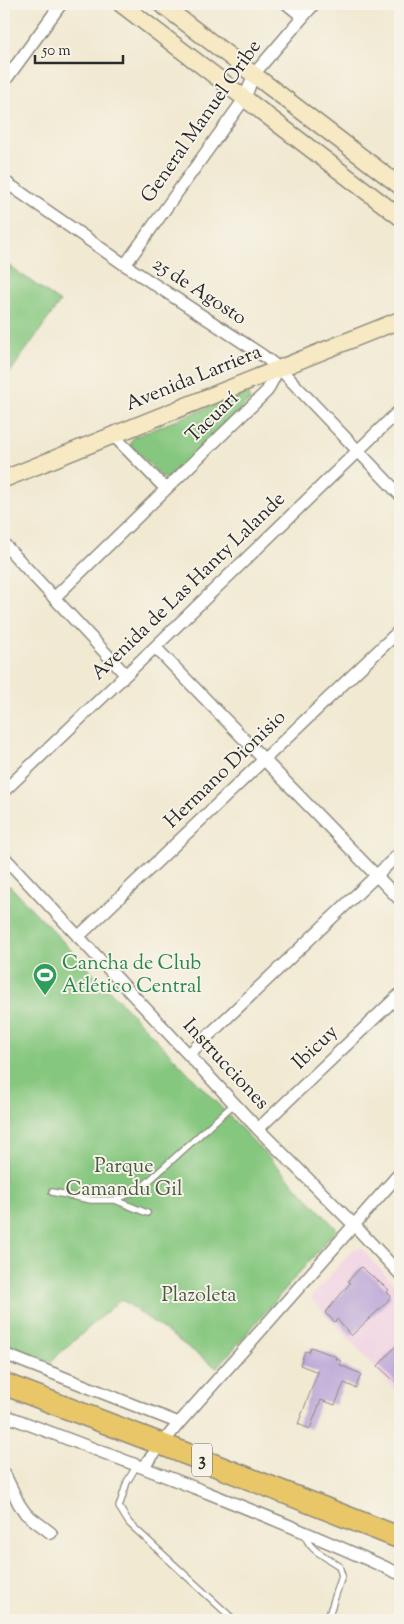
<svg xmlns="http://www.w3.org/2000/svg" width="404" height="1624" font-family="'Sorts Mill Goudy',serif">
  <rect width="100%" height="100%" fill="#f7f3e8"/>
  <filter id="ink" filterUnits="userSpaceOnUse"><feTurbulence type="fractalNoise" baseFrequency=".02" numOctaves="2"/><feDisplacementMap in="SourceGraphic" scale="10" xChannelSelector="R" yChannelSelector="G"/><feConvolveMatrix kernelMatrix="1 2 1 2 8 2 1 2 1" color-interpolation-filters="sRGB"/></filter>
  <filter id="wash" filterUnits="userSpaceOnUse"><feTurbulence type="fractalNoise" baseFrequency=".0096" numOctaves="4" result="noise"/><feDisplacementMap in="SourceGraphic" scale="20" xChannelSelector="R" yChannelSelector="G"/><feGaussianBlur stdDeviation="1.12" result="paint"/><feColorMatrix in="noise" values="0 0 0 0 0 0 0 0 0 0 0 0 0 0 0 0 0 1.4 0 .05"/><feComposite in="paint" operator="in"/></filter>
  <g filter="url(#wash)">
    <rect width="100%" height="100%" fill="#f1e9d2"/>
    <path fill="#f1d0e3" d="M 361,1248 L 400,1291 L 399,1394 L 311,1298 L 353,1249 Z"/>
    <path fill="#86c77f" stroke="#587955" d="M 4,262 L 60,302 L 4,381 Z
      M 244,393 L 248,394 L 250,400 L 172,477 L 167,479 L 162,477 L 131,446 L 131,441 L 134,437 Z
      M 9,885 L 337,1229 L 217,1368 L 121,1299 L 50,1362 L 4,1344 L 4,889 Z"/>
    <g id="blocks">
      <path fill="#b9a4d7" d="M 361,1267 L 389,1290 L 387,1292 L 391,1296 L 386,1303 L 351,1336 L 337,1319 L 335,1322 L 325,1313 L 350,1283 L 348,1281 Z
        M 400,1341 L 400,1386 L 378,1366 Z
        M 311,1347 L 337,1357 L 336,1359 L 341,1361 L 340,1365 L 361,1374 L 356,1388 L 344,1383 L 335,1405 L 321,1400 L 310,1429 L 298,1424 L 318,1372 L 300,1365 L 305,1351 L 309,1352 Z"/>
    </g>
  </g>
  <g filter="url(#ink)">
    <use href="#blocks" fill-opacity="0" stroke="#8e8a7e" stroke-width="1"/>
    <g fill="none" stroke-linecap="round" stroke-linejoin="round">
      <defs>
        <path id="lane" d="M 52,1192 L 91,1200 L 115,1200 L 140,1189 L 235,1103
          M 115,1200 L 147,1213
          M 137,1465 L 127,1482 L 119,1507 L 129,1523 L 234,1620
          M 304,1533 C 310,1552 324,1555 339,1566 L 342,1576 L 328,1618"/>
        <path id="street" d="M 287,4 L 303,17
          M 4,82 L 61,4
          M 4,181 L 125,265 L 262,355 L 279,368 L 400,495
          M 125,265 L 245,98 L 254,74 L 314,4
          M 113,435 L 166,489
          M 4,544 L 125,674
          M 54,598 L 267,391 L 279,368
          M 155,647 L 400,900
          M 4,791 L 155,647 L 400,410
          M 4,857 L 258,1129 L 354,1225 L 400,1274
          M 78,937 L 400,630
          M 189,1054 L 400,853
          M 258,1129 L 400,994
          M 4,1354 L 179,1423
          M 4,1415 C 137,1465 271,1515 400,1574
          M 143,1467 L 179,1423 L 400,1173
          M 4,1473 L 19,1504 L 26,1514 L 51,1533"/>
        <path id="secondary" d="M 121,4 L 400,217
          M 161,4 L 400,186
          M 4,479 L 400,320"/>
        <path id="highway" d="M 4,1384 L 161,1444 L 400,1538"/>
      </defs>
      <use href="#lane" stroke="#8e8a7e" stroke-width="8"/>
      <use href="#street" stroke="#8e8a7e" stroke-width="14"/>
      <use href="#secondary" stroke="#8e8a7e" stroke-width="19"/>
      <use href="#highway" stroke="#8e8a7e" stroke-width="24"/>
      <use href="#lane" stroke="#fff" stroke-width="5.5"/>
      <use href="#street" stroke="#fff" stroke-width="11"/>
      <use href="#secondary" stroke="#f6e9c3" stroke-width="16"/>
      <use href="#highway" stroke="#e9c769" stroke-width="21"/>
    </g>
  </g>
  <defs>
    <symbol id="stadium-pin" viewBox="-11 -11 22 30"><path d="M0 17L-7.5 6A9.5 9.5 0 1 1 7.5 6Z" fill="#2e9e5b" stroke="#f7f3e8"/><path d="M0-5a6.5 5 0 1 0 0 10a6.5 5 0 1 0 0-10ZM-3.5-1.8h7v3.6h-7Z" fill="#fff"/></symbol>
  </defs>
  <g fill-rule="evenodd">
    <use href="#stadium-pin" x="31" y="961" width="28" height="38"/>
  </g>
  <g text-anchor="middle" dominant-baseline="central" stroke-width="4" stroke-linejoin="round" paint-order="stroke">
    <rect fill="#f7f3e8" stroke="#686764" stroke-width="1" x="192" y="1443.5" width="20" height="33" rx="4"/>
    <g font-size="19" font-weight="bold" fill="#2b2b2b">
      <text x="202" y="1460">3</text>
    </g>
    <g font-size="20" fill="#2b2b2b" stroke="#f7f3e8">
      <text transform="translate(202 122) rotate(-55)">General Manuel Oribe</text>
      <text transform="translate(199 292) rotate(33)">25 de Agosto</text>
      <text transform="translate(194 379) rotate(-22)">Avenida Larriera</text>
      <text transform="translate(213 418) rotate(-44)">Tacuarí</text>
      <text transform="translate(189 587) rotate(-44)">Avenida de Las Hanty Lalande</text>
      <text transform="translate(226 770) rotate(-44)">Hermano Dionisio</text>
      <text transform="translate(316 1048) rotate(-44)">Ibicuy</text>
      <text transform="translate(225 1065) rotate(47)">Instrucciones</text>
    </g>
    <g font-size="20" fill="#27864d" stroke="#f7f3e8" text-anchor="start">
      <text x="62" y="964">Cancha de Club<tspan x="62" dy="23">Atlético Central</tspan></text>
    </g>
    <g font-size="20" fill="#465a44" stroke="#f7f3e8">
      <text x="124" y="1167">Parque<tspan x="124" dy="23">Camandu Gil</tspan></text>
      <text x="199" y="1296">Plazoleta</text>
    </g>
  </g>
  <rect width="404" height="1624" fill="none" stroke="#f7f3e8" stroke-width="20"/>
  <path d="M35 55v8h88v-8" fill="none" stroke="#2b2b2b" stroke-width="2.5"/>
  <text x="42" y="55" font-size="15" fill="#2b2b2b" stroke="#f7f3e8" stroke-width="4" paint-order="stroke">50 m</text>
</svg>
